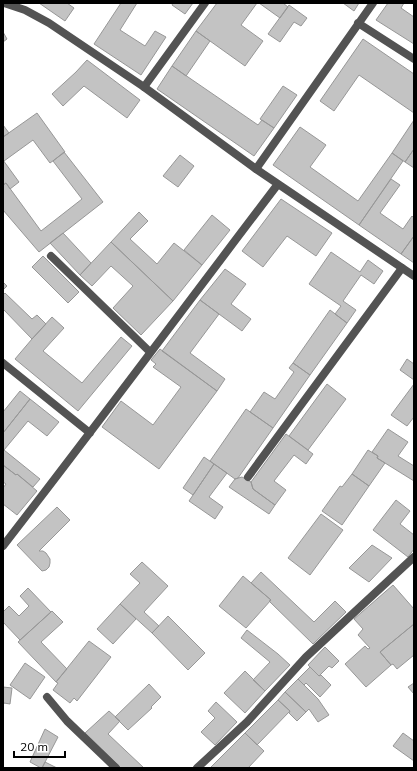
<svg xmlns="http://www.w3.org/2000/svg" width="417" height="771" font-family="Mulish,sans-serif">
	<rect width="100%" height="100%" fill="#fff"/>
	<path fill="#c3c3c3" stroke="#979797" d="M39,3H67L74,8L65,21Z
		M121,3H137L120,30L145,46L155,31L166,37L141,75L94,44Z
		M173,3H193L185,14L172,5Z
		M217,3H257L241,25L263,41L245,66L196,31Z
		M259,3H283L288,7L280,18Z
		M343,3H359L354,11Z
		M388,3H404L401,8L414,17V44L376,20Z
		M289,5L307,18L301,26L294,22L280,42L268,34Z
		M196,31L210,41L186,76L172,66Z
		M3,32L7,39L3,42Z
		M363,39L414,74V113L359,75L334,111L320,101Z
		M87,60L140,100L127,118L84,86L63,106L52,94L76,72Z
		M172,66L258,125L262,120L274,128L254,156L157,89Z
		M283,86L297,95L274,128L260,119Z
		M37,113L65,152L50,163L33,140L4,161L3,160V137Z
		M414,120V149L405,162L392,153Z
		M3,125L9,133L3,137Z
		M300,127L326,145L310,167L358,201L392,153L403,161L359,225L273,165Z
		M414,149V168L405,162Z
		M64,152L103,202L39,252L3,210V185L6,183L41,231L82,199L53,161Z
		M180,155L194,166L178,187L163,176Z
		M3,160L19,182L10,189L6,183L3,185Z
		M391,179L400,185L380,213L403,229L412,216L414,218V236L401,254L359,225Z
		M281,199L332,233L316,256L287,236L263,267L242,251Z
		M139,212L148,221L130,239L157,264L174,243L202,265L173,301L111,242Z
		M212,215L230,230L202,265L184,250Z
		M63,233L91,263L80,275L50,243Z
		M414,236V263L401,254Z
		M111,242L173,301L141,335L113,308L133,286L111,266L92,286L80,275Z
		M331,252L360,272L368,260L383,271L374,284L361,275L343,301L356,310L347,323L335,314L341,306L309,284Z
		M43,256L79,292L68,303L32,267Z
		M225,269L246,284L231,304L251,319L242,331L200,300Z
		M3,282L7,286L3,290Z
		M5,293L32,319L37,315L46,324L32,339L3,309V295Z
		M200,300L219,314L190,353L225,379L217,391L162,351Z
		M330,310L347,323L310,375L293,363Z
		M52,317L64,328L43,351L82,383L121,337L132,346L78,411L15,359L32,339Z
		M160,349L217,391L159,469L102,427L121,401L153,425L181,387L153,367L156,364L151,360Z
		M407,359L414,364V380L400,370Z
		M293,363L310,375L273,428L250,412L264,392L275,399L294,372L289,368Z
		M327,384L346,399L308,450L289,436Z
		M414,384V417L407,426L391,415Z
		M20,391L30,399L3,433V412Z
		M30,399L59,422L47,436L28,421L4,450L40,479L33,487L17,474L16,475L3,465V433Z
		M246,409L273,428L238,478L235,479L210,461Z
		M388,429L408,442L398,456L414,466V481L385,463L377,458L378,456L372,452Z
		M286,434L313,454L306,464L294,455L274,481L286,490L275,505L253,489L251,482Z
		M368,450L378,456L377,458L385,463L369,486L352,474Z
		M204,457L214,464L193,495L183,488Z
		M214,464L227,473L209,497L223,507L215,519L189,501Z
		M3,465L16,475L17,474L37,491L17,515L3,504V488L6,484L3,482Z
		M352,474L369,486L342,525L322,511L340,486L342,487Z
		M242,477L251,482L253,489L275,505L269,514L229,487L235,479Z
		M396,500L410,511L400,524L414,535V549L408,557L373,530Z
		M57,507L70,520L39,551H43L46,553L50,559V563L49,567L46,570L42,571L17,545Z
		M321,514L343,530L310,575L288,558Z
		M372,545L392,558L369,582L349,568Z
		M142,562L168,586L144,612L159,626L152,633L120,604L140,583L130,574Z
		M261,572L314,622L335,601L346,612L313,644L269,601L271,600L251,583Z
		M243,576L271,600L246,628L219,606Z
		M393,585L414,609V624L380,652L391,665L366,687L345,664L365,646L368,649L370,648L358,635L363,629L354,619Z
		M28,588L51,612L20,640L3,622V612L9,606L19,616L29,606L20,596Z
		M120,604L136,619L113,644L97,629Z
		M52,611L63,622L41,642L67,669L56,682L18,642Z
		M168,616L205,653L188,670L152,633Z
		M414,624V655L397,669L393,664L391,665L380,652Z
		M247,630L278,654L290,665L265,691L253,680L270,662L241,638Z
		M89,641L111,657L77,701L74,698L70,703L53,690L58,683L56,682Z
		M325,647L339,661L332,668L329,666L319,676L308,665Z
		M25,663L45,677L30,699L10,685Z
		M310,667L319,676L321,675L331,685L320,697L306,683L304,685L298,679Z
		M245,671L265,691L245,713L224,693Z
		M298,679L318,699L329,715L318,722L309,709L306,712L285,692Z
		M414,683V694L408,687Z
		M149,684L161,697L151,707L152,708L128,730L115,717Z
		M3,687L12,688L10,704L4,703L3,706Z
		M285,692L306,712L297,721L289,713L290,711L278,700Z
		M278,700L290,711L257,745L245,733Z
		M216,702L237,722L215,745L201,732L215,718L208,711Z
		M109,711L120,721L108,734L144,768H121L85,733Z
		M45,729L58,737L42,768H41L30,762Z
		M245,733L264,751L248,768H210Z
		M403,733L414,741V761L393,746Z
		M45,762L57,768H42Z"/>
	<g fill="none" stroke-linecap="round" stroke-linejoin="round">
		<path stroke="#535353" stroke-width="8" d="M358,23L414,59
			M144,87L205,3
			M256,169L373,3
			M248,477L402,268
			M47,697L67,721L116,768"/>
		<path stroke="#535353" stroke-width="8" d="M4,3L25,10L49,23L144,87L256,169L414,276
			M51,256L150,352
			M3,363L90,433
			M3,546C96,426 186,305 278,184
			M197,768L247,722L306,657L414,557"/>
	</g>
	<rect width="417" height="771" fill="none" stroke="#000000" stroke-width="8"/>
	<path d="M14 751v6h51v-6" fill="none" stroke="#000000" stroke-width="2"/>
	<text x="20" y="751" font-size="12" fill="#000000" stroke="#ffffff" stroke-width="3" paint-order="stroke">20 m</text>
</svg>
